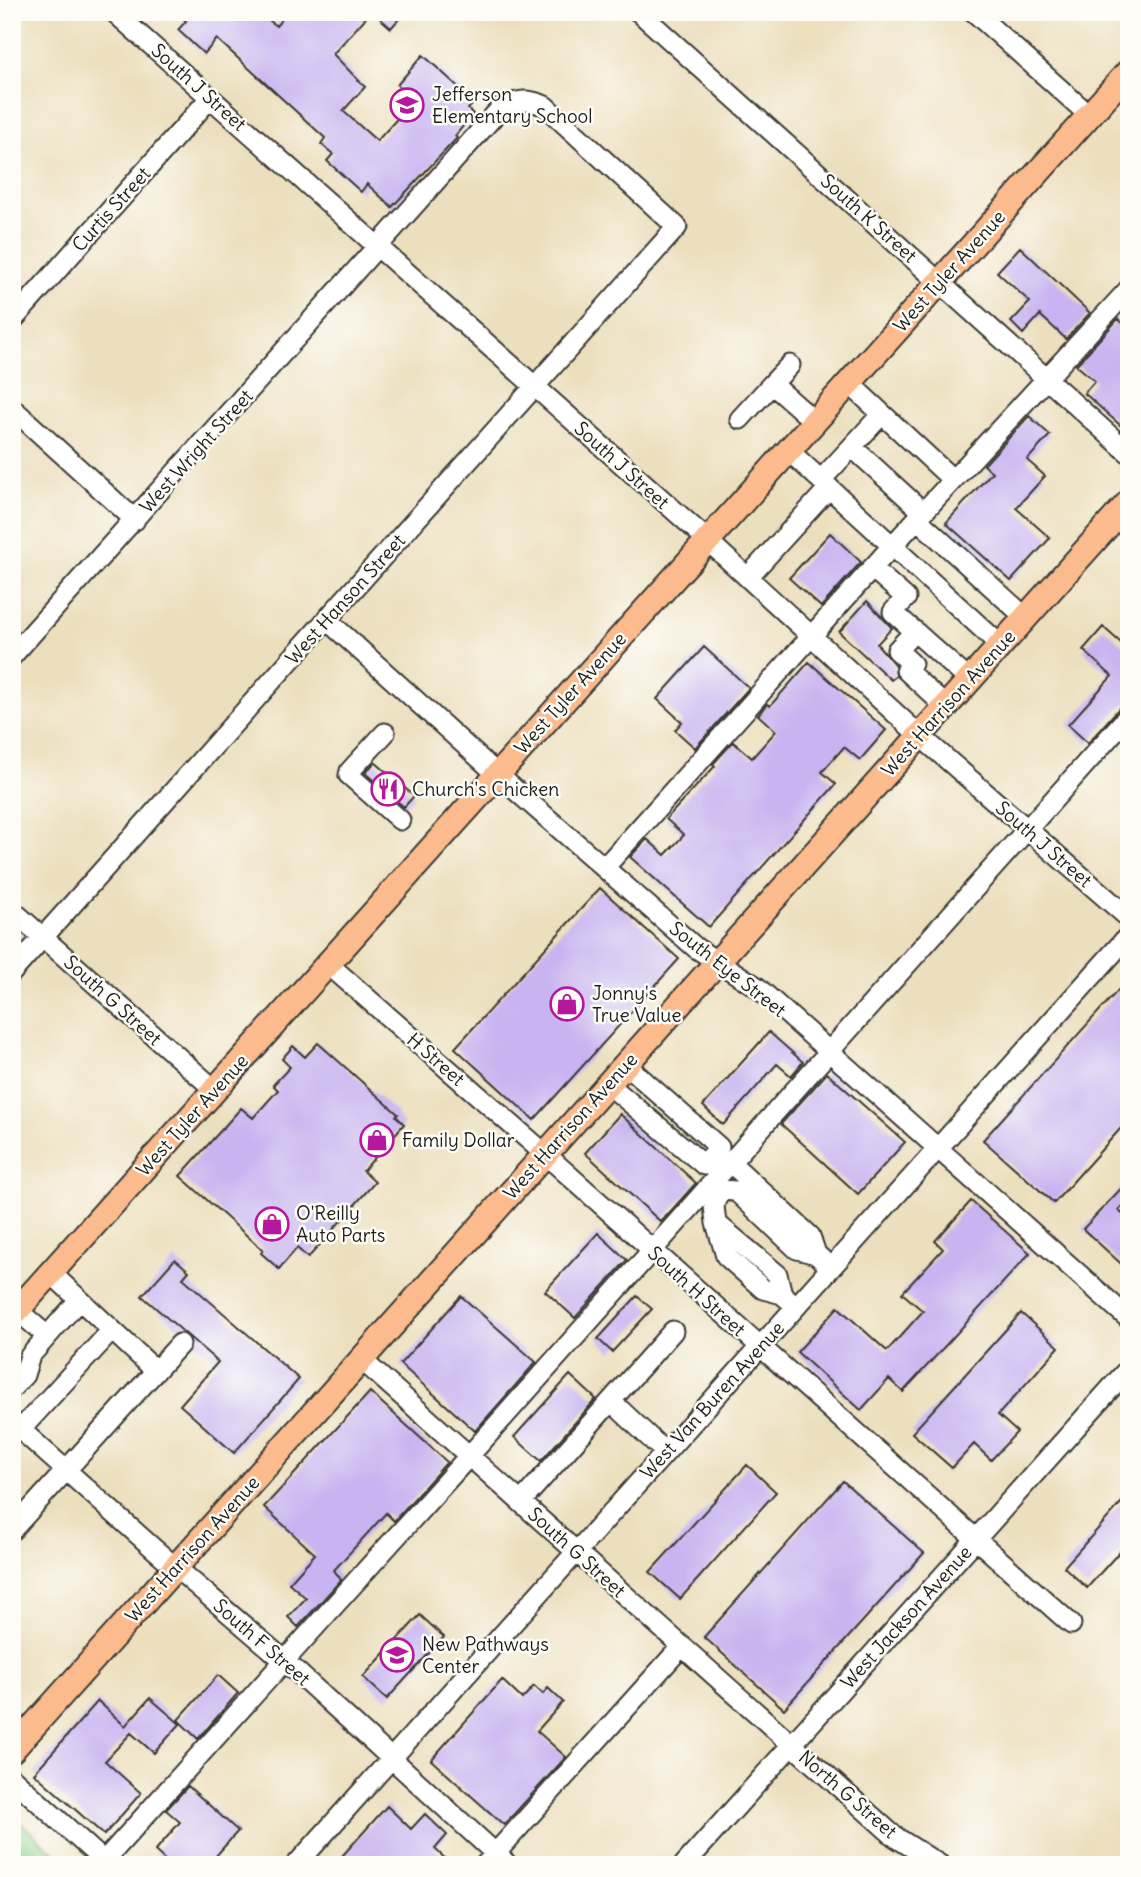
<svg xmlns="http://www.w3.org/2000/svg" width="1141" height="1877" font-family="Delius,sans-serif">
	<rect width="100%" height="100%" fill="#fdfcf7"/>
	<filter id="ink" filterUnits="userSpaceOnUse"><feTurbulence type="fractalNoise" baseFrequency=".0143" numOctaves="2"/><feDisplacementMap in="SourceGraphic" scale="14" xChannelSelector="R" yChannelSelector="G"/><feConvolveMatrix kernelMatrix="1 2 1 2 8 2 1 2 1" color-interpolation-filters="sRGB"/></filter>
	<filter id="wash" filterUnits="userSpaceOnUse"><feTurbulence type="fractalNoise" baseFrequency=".00686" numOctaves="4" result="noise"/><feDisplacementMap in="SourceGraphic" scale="28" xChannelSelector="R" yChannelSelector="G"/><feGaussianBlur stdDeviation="1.57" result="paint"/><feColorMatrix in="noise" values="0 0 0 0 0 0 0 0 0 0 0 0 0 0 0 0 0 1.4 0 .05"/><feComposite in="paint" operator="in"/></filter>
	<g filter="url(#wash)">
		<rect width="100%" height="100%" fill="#ecdfbd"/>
		<path fill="#8ad28d" stroke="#537754" stroke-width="2" d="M12,1815L67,1865H12Z"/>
		<g id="blocks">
			<path fill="#c7b4f0" d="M176,12H260L276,26L288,12H371L333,54L365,87L343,111L377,141L414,100L397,85L423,55L475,102L468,109L473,114L455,136L457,138L392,207L367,184L361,192L327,161L333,154L321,144L325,138L217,39L204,54L178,30L186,21Z
				M373,12H405L391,28Z
				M1020,247L1090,313L1066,339L1040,315L1023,334L1011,322L1030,302L997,272Z
				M1118,319L1129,328V433L1084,393L1095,381L1076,365Z
				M1029,416L1050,435L1027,460L1045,476L1016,508L1050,538L1011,581L946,523L992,472L984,465Z
				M830,533L861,562L821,607L789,578Z
				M867,601L892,628L877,644L895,665L896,676L891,680L839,632Z
				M1103,627L1129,650V703L1120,707L1088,743L1068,725L1112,676L1083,650Z
				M704,647L749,688L695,748L675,730L682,722L657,699Z
				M809,662L886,730L860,760L844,747L822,772L836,784L709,927L630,857L647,839L665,855L684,835L666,819L715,766L713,764L733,742L752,758L776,731L758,715L767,704L770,706Z
				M375,762L414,796L404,807L365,773Z
				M600,888L679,959L534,1120L455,1048Z
				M1129,978V1119L1054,1203L983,1140Z
				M769,1032L803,1062L791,1076L777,1064L723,1125L703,1106Z
				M318,1043L398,1114L396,1116L404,1124L363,1171L375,1182L308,1258L297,1248L279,1269L261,1253L263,1250L180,1176L241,1108L253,1118L278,1090L273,1085L290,1067L282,1059L293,1046L305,1057Z
				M827,1073L905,1142L858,1194L781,1124Z
				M620,1114L696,1183L661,1222L585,1153Z
				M1129,1180V1199L1118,1210L1129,1220V1271L1083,1229Z
				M971,1201L1030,1253L903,1392L889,1379L861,1410L797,1352L838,1307L887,1351L923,1311L902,1293L943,1249L935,1241Z
				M598,1233L627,1260L575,1318L545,1291Z
				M175,1259L189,1271L183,1278L299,1379L234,1453L180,1405L218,1362L142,1296Z
				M461,1296L536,1362L475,1431L400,1364Z
				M637,1296L652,1309L612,1352L598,1339Z
				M1021,1313L1059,1347L998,1415L1017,1432L991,1460L974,1444L952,1468L912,1433Z
				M570,1375L596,1399L541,1461L514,1437Z
				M370,1392L447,1462L394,1521L386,1513L334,1570L341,1580L298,1627L288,1617L306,1598L289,1583L315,1554L264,1507Z
				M747,1465L776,1492L680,1599L650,1572Z
				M843,1481L924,1553L784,1709L704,1637Z
				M1129,1494V1541L1087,1588L1064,1567Z
				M420,1615L444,1637L387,1699L363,1677Z
				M218,1675L238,1693L198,1739L178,1720Z
				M502,1680L522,1699L534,1686L543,1694L548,1688L563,1702L537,1731L566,1757L504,1825L431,1760Z
				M150,1698L180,1724L154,1753L131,1733L105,1761L141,1793L104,1835L34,1773L98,1701L125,1726Z
				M188,1786L238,1831L208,1865H170L155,1851L180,1822L166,1810Z
				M387,1806L411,1829L425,1814L447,1835L435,1849L452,1865H334Z"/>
		</g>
	</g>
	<g filter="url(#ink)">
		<use href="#blocks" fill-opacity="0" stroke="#3b3934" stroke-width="2"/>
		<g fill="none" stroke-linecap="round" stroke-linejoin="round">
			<defs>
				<path id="minor" d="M114,12L695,529L919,735L1129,918
					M639,12L1129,453
					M974,12L1089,115
					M12,321L210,98
					M849,383L953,480
					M772,384L790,365
					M12,408L135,520
					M740,419L772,384L814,421
					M852,447L923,512
					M788,450L1000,645
					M821,480L882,414
					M917,519L1025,617
					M872,568L906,598L893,612L969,680
					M748,577L829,488
					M327,620L497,774L696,948L757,987L1129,1319
					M915,631L897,650L912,664L906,670L945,706
					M12,656L500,109C516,100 527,98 545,106L677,227L12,972
					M385,733L350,771L349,775L400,820
					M604,868L893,545L1129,289
					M12,910L215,1090
					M328,964L545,1154L1071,1624
					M608,1084L704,1165L719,1147L625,1064
					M731,1163L810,1236L816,1254
					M712,1184L719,1190L736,1191L797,1249L816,1254L830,1267
					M719,1190L714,1206L716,1223L726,1256L763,1289L782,1294L796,1306
					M716,1223L777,1274L782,1294
					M51,1273L156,1371
					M17,1310L47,1336
					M362,1360L894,1836L940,1865
					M12,1388L24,1375L30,1356L79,1300
					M611,1401L665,1452
					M12,1422L153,1548L286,1662L508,1865
					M21,1429L112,1330
					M521,1502L673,1331
					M12,1530L180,1344
					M12,1778L108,1865
					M104,1861L469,1456L1129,715
					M296,1865L1129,935
					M485,1865L682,1646
					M684,1865L1129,1368"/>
				<path id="major" d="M12,1316L1129,71
					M12,1750L1129,502"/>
			</defs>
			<use href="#minor" stroke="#3b3934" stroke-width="23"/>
			<use href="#major" stroke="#3b3934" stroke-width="28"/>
			<use href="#minor" stroke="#fff" stroke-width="19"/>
			<use href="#major" stroke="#fbbb8c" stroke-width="24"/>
		</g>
	</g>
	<defs>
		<symbol id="school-ring" viewBox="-11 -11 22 22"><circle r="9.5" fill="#fdfcf7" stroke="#b5179e" stroke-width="1.5"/><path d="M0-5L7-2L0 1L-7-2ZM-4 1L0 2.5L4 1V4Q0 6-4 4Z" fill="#b5179e"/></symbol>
		<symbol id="restaurant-ring" viewBox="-11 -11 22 22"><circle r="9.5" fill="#fdfcf7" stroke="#b5179e" stroke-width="1.5"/><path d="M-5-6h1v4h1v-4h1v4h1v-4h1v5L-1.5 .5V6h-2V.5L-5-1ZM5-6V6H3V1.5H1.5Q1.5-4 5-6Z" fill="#b5179e"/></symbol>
		<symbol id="shop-ring" viewBox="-11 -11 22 22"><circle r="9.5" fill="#fdfcf7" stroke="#b5179e" stroke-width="1.5"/><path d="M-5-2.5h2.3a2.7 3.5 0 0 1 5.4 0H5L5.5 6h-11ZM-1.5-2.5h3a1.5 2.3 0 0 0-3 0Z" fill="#b5179e"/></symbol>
	</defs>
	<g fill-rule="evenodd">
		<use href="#school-ring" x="388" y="86" width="38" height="38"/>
		<use href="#restaurant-ring" x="369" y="770" width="38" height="38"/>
		<use href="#shop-ring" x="548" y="985" width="38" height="38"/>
		<use href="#shop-ring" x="358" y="1121" width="38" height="38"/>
		<use href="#shop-ring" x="253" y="1205" width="38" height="38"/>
		<use href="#school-ring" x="378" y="1636" width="38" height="38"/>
	</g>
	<g text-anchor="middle" stroke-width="5" stroke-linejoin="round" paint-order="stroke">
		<g font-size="19" fill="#1c1c1c" stroke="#fdfcf7">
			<text transform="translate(199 87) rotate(42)" y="7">South J Street</text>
			<text transform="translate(111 209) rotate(-48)" y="7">Curtis Street</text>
			<text transform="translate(869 218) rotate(42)" y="7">South K Street</text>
			<text transform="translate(949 271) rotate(-48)" y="7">West Tyler Avenue</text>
			<text transform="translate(196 451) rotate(-48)" y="7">West Wright Street</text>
			<text transform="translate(622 465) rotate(42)" y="7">South J Street</text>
			<text transform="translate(345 599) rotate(-48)" y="7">West Hanson Street</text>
			<text transform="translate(570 693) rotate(-48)" y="7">West Tyler Avenue</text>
			<text transform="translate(948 703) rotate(-48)" y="7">West Harrison Avenue</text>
			<text transform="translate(1044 844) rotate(41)" y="7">South J Street</text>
			<text transform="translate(728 969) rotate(38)" y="7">South Eye Street</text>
			<text transform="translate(113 1000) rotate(42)" y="7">South G Street</text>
			<text transform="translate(436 1059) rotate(41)" y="7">H Street</text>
			<text transform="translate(192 1115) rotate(-48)" y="7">West Tyler Avenue</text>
			<text transform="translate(570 1126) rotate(-48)" y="7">West Harrison Avenue</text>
			<text transform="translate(697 1291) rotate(42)" y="7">South H Street</text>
			<text transform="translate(712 1400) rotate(-48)" y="7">West Van Buren Avenue</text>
			<text transform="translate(192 1549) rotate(-48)" y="7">West Harrison Avenue</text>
			<text transform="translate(577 1552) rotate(42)" y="7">South G Street</text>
			<text transform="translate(906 1617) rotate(-48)" y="7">West Jackson Avenue</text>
			<text transform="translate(262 1642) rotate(41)" y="7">South F Street</text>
			<text transform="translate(848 1794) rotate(41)" y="7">North G Street</text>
		</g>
		<g font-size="19" fill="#1c1c1c" stroke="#fdfcf7" text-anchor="start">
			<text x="432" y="101">Jefferson<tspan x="432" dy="22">Elementary School</tspan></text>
			<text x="412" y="796">Church's Chicken</text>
			<text x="592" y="1000">Jonny's<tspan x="592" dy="22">True Value</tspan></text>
			<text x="402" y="1147">Family Dollar</text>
			<text x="296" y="1220">O'Reilly<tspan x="296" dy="22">Auto Parts</tspan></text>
			<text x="422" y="1651">New Pathways<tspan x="422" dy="22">Center</tspan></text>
		</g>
	</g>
	<rect width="1141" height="1877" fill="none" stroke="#fdfcf7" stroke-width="42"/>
</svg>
